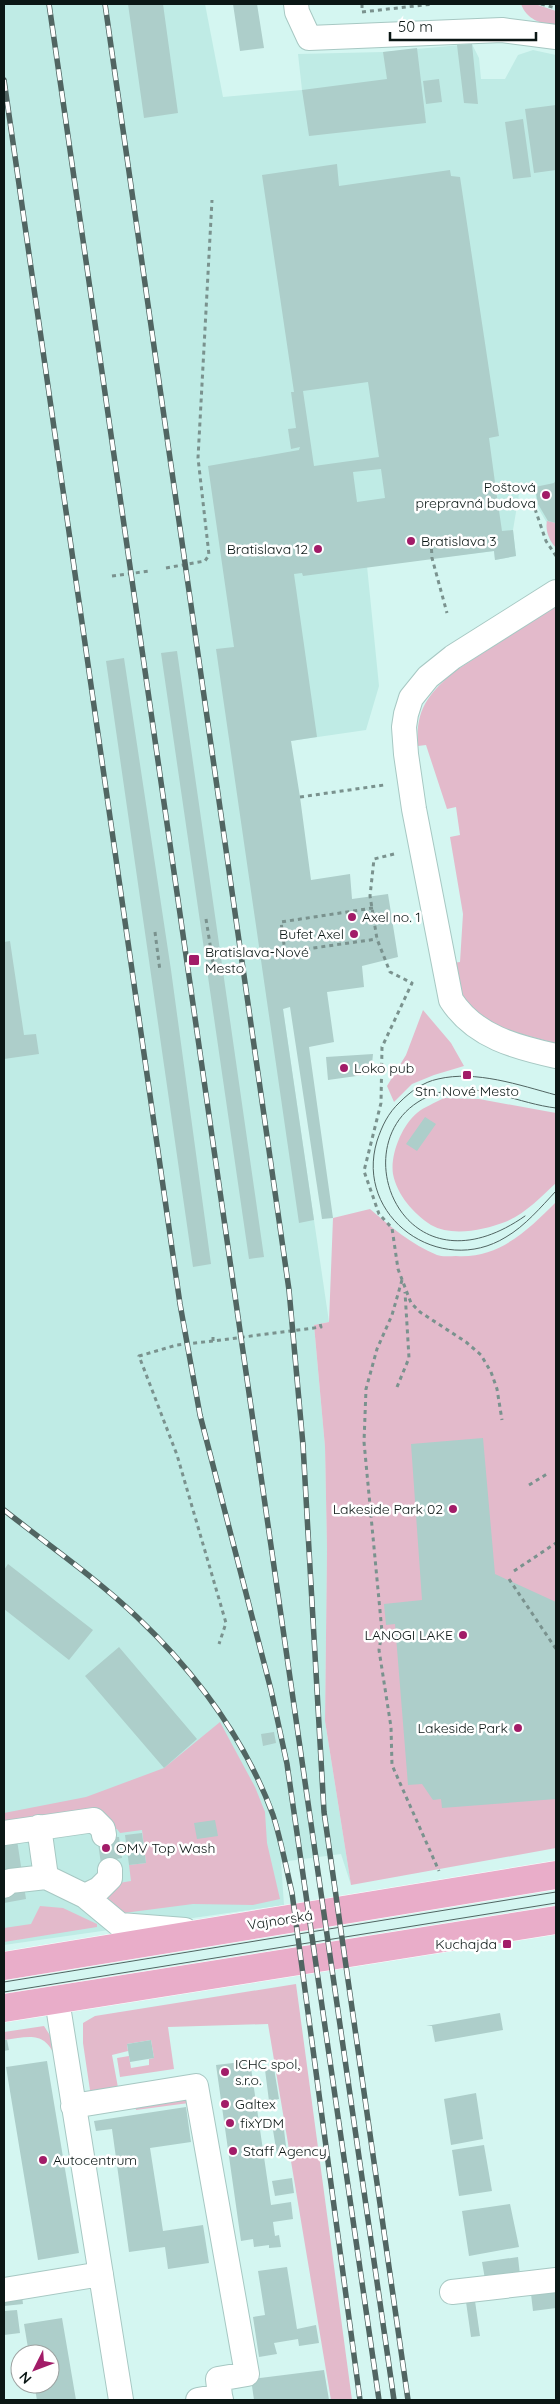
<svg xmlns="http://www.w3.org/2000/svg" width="560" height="2404" font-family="Quicksand,sans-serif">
	<rect width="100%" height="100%" fill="#d4f6f1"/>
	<path fill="#bfebe5" d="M4,4H205L223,97L302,90L298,54L383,52L472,44L479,58L481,79H505L518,55L533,50L556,55V525L547,523L537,506L535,487L520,488L513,530L516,556L495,560L494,551L367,566L379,686L366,730L248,747L283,1009L329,1322L314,1325L325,1447L327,1549L325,1721L351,1885L341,1854L281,1862L284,1905L4,1945Z"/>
	<path fill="#e3bacb" d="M521,4H535L556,11V26C540,23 527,20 521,4Z
		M547,521L556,523V548C549,541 545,530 547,521Z
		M556,606V1043C521,1034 477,1027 460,990C457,982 455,972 453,963L460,962L463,914L450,837L460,835L456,807L447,809L426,745L418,746C415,710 428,694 455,671Z
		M423,1010L451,1043L464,1066L434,1075L412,1084L394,1102L387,1086L406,1055Z
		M444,1098L479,1099L556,1113V1183C541,1197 525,1214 505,1222C484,1230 452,1237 431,1225C414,1214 397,1195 393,1174C390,1155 402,1125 417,1113C424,1107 435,1103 444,1098Z
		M556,1202V1848L351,1885L325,1721L327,1549L325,1447L314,1325L329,1322L333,1218L370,1209C390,1226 412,1245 437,1255C442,1257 450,1256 456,1256C499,1259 528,1230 556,1202Z
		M220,1722L255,1787L265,1812L267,1843L280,1899L253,1905L193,1904L116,1914L99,1897L113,1884L131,1881L129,1865L146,1863L142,1830L120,1833L117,1829L110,1828L4,1829V1813L86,1797L164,1768Z
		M40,1906L63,1908L97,1924V1927L4,1942V1928L31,1924Z
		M296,1984L352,2400H331L268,2024L168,2027L174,2069L120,2077L117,2058L129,2056L131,2068L149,2065V2059L154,2058L151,2040L127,2044L128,2051L112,2055L119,2093L91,2097L83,2043V2023L95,2016Z
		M44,2026L51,2037L56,2059C45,2030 29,2037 4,2040V2032Z
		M184,2096L189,2103L136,2110L134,2101Z"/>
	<path fill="#adceca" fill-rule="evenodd" d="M128,4H163L178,113L144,118Z
		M233,4H257L264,48L240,51Z
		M472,44L478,104L464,103L457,45Z
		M417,48L426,123L309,136L302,90L387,79L383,52Z
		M439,79L442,102L426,104L423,81Z
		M556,105V170L534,173L525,109Z
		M523,119L531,177L513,179L505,122Z
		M337,164L339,186L450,170L451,176L460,177L499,436L489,438L496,490L502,531L513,530L516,556L495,560L494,551L303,576L302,573L294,574L317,737L291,741L300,797L311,880L350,874L352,899L388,894L398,957L362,966L364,987L327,992L334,1042L309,1047L333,1218L322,1219L290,1007L283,1009L314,1220L299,1223L216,649L234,647L208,466L299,450L300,447L291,449L288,429L296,428L291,392H294L262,175ZM368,382L379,457L314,466L303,391ZM381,469L385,498L357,502L353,472Z
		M556,480V523L548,521L538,504L535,487L554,483Z
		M177,651L264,1257L249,1259L161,653Z
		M124,658L171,970L211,1264L193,1267L106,661Z
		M10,941L24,1035L36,1034L39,1054L4,1059V942Z
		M373,1054L371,1074L328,1080L326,1057Z
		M425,1117L436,1124L417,1151L406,1144Z
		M483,1438L495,1574L556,1602V1799L442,1808L441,1799L433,1800L422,1784L408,1785L395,1624L386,1625L384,1604L422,1600L411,1444Z
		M8,1564L93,1630L69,1660L4,1609V1570Z
		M119,1647L197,1739L164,1768L85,1676Z
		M274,1732L276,1743L263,1746L261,1734Z
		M215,1820L218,1836L197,1839L194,1823Z
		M142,1833L146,1863L129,1865L125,1835Z
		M97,1836L119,1837L122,1858L116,1859L117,1869L102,1871Z
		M17,1840L26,1899L4,1903V1842Z
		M500,2013L503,2030L435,2042L432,2026H426Z
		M4,2040H7L9,2050L4,2051Z
		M151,2040L154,2058L130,2062L127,2044Z
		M47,2061L79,2253L38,2260L6,2067Z
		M250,2061L271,2205L291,2202L293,2219L273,2222L275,2236L279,2235L281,2247L269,2248V2245L254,2247L253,2239L241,2241L216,2065Z
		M274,2068L279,2099L269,2101L265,2070Z
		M476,2093L483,2139L451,2145L444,2099Z
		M186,2107L191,2142L150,2148L163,2231L203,2225L209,2263L168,2269L165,2247L129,2252L112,2129L96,2131L94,2121Z
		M283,2122L287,2154L277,2155L272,2124Z
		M484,2145L492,2191L459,2196L452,2150Z
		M292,2178L294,2193L275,2196L272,2181Z
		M510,2204L519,2247L469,2256L462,2211Z
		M518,2257L520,2275L485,2279L482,2262Z
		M287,2267L297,2329L316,2325L319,2343L299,2346L298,2339L274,2343L277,2354L259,2357L253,2317L265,2315L258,2271Z
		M556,2291V2308L533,2311L531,2294Z
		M22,2296L23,2304L4,2306V2298Z
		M475,2301L480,2336L471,2337L466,2302Z
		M17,2310L20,2333L4,2335V2311Z
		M62,2318L76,2400H37L34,2384H50V2354H29L24,2324Z
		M324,2370L329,2400H254L251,2379Z"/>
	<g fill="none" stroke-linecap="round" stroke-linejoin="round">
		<defs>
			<path id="minor" d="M296,4L297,12L309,38L502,30L556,37
				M556,592L453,657L428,677L411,698L406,714L404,727L406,754L414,809L451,1000C475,1037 516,1047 556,1056
				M39,1827L46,1877
				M4,1833L94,1820L103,1829L104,1835
				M4,1886L10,1881L46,1877L85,1896L120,1925L185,1930
				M85,1896L99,1889L110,1878V1870
				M57,2000L121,2400
				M73,2106L196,2086L247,2374L218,2379L220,2396
				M4,2290L101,2274
				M452,2292L556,2280
				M198,2400L220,2396L221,2400"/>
			<path id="major" d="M4,1966L556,1875
				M4,2008L556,1920"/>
		</defs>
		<use href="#minor" stroke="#a7c8c3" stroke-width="26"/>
		<use href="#major" stroke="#fff" stroke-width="29"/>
		<path stroke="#7a928e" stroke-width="3" stroke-dasharray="4 4" stroke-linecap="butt" d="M362,4V12L433,4
			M541,4L556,8
			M535,509L546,541L556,556
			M431,541L432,558L447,613
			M166,568L205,561L209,555L198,458L212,200
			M112,576L150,571
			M300,797L384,785
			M394,854L374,859L370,896L377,939L390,972L412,983L382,1047L381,1103L364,1171L379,1214L392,1228L398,1269L411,1303L420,1312L466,1342L481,1355L491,1372L497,1389L502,1420
			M373,908L281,922L285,952L377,939
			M206,919L214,969
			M155,932L160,971
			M402,1280L392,1315L377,1349L366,1389L364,1442L382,1632L379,1650L391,1727L392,1765L439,1871
			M213,1337V1341L321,1327L320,1323
			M213,1341L177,1345L139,1356L177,1455L226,1623L219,1644
			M397,1387L409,1358L405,1292
			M529,1485L547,1474
			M514,1571L556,1543
			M509,1579L556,1649"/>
		<use href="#minor" stroke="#fff" stroke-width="24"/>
		<use href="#major" stroke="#e9adc9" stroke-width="28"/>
		<path stroke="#516562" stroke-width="1" d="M556,1095C519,1085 476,1070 438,1079C423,1082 410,1092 400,1102C388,1113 382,1126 377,1141C354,1217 440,1278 506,1237C525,1226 541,1207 556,1191
			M525,1216C394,1308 331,1117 445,1091C481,1083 520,1104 556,1108
			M4,1982L556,1892
			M4,1992L556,1903"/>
		<defs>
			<path id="rail" d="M49,4L394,2400
				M105,4L289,1290L303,1445L324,1812L408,2400
				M4,80L180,1304L200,1415L271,1690L287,1764L379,2400
				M4,1510C48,1545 96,1578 137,1617C195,1672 245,1739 273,1815C281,1840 286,1867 292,1893L360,2400"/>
		</defs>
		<use href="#rail" stroke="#516562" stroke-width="5.5"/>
		<use href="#rail" stroke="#fff" stroke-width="4" stroke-dasharray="11" stroke-linecap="butt"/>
	</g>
	<g fill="#a21c68" stroke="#fff" stroke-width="2">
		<circle cx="546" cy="495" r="5"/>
		<circle cx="411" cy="541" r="5"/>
		<circle cx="318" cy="549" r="5"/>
		<circle cx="352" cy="917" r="5"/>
		<circle cx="354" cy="934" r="5"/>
		<rect x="188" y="954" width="12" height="12" rx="2.5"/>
		<circle cx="344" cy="1068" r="5"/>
		<rect x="462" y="1070" width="10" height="10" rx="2.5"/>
		<circle cx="453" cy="1509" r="5"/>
		<circle cx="463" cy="1635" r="5"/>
		<circle cx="518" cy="1728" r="5"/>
		<circle cx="106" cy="1848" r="5"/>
		<rect x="502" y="1939" width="10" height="10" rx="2.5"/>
		<circle cx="225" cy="2072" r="5"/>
		<circle cx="225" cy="2104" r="5"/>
		<circle cx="230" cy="2123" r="5"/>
		<circle cx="233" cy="2151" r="5"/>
		<circle cx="43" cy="2160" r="5"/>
	</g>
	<g text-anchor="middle" stroke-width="5" stroke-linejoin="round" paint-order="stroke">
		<g font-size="14" fill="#0b1715" stroke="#fff" text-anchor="start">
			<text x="536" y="492" text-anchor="end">Poštová<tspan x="536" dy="16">prepravná budova</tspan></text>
			<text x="421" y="546">Bratislava 3</text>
			<text x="308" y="554" text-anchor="end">Bratislava 12</text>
			<text x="362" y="922">Axel no. 1</text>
			<text x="344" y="939" text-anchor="end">Bufet Axel</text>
			<text x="205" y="957">Bratislava-Nové<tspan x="205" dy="16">Mesto</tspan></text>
			<text x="354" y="1073">Loko pub</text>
			<text x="467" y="1096" text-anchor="middle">Stn. Nové Mesto</text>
			<text x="443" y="1514" text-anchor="end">Lakeside Park 02</text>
			<text x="453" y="1640" text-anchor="end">LANOGI LAKE</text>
			<text x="508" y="1733" text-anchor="end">Lakeside Park</text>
			<text x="116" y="1853">OMV Top Wash</text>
			<text x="497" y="1949" text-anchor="end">Kuchajda</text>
			<text x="235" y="2069">ICHC spol,<tspan x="235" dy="16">s.r.o.</tspan></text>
			<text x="235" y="2109">Galtex</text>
			<text x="240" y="2128">fixYDM</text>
			<text x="243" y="2156">Staff Agency</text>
			<text x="53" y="2165">Autocentrum</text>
		</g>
		<g font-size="14" fill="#0b1715" stroke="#fff">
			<text transform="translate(280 1920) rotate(-9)" y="5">Vajnorská</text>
		</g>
	</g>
	<rect width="560" height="2404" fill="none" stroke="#0b1715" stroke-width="10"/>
	<g transform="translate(35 2369) rotate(228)"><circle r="24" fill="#ffffff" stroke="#9da2a1"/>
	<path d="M0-4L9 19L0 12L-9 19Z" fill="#a21c68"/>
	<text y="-8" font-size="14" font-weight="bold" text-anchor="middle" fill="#0b1715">N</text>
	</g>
	<path d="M390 32v8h146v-8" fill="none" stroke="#0b1715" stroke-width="2.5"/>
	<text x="398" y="32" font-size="15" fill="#0b1715" stroke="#ffffff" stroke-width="4" paint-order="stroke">50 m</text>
</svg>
